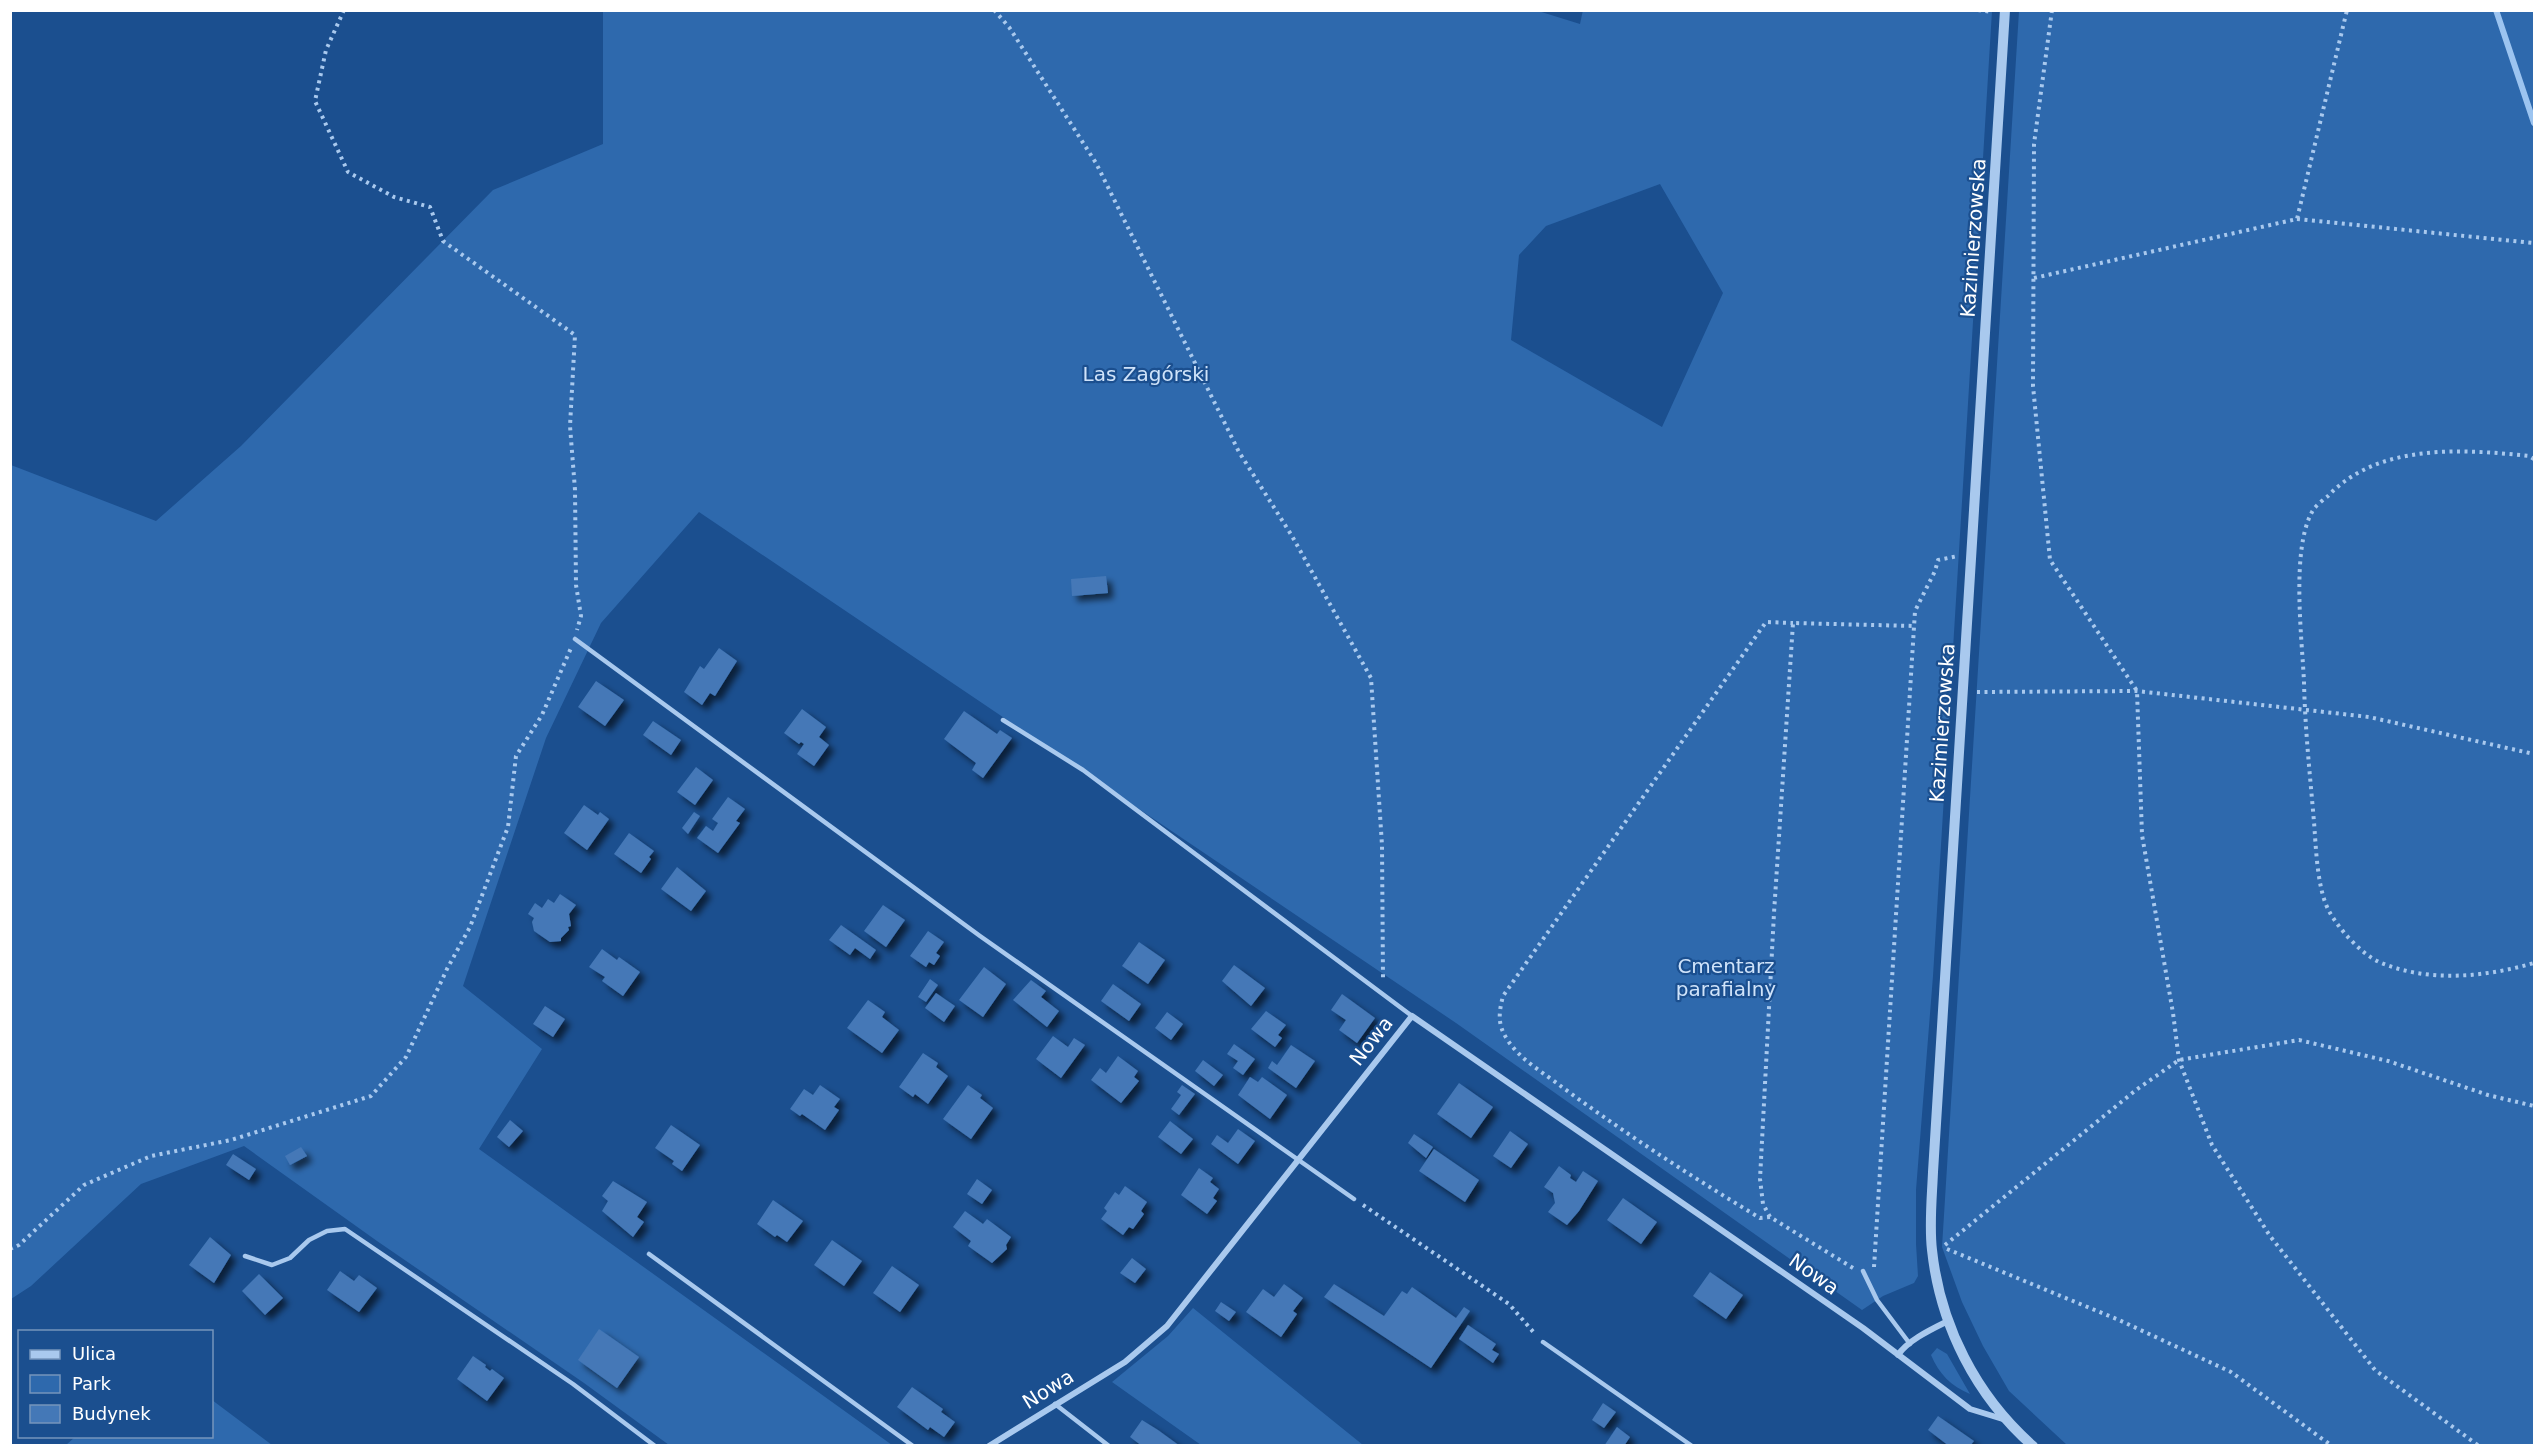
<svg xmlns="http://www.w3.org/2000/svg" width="2545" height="1456" font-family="'DejaVu Sans',sans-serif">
	<defs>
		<filter id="shadow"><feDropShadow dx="5.5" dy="5.5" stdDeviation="3" flood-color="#0009"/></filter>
	</defs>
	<rect width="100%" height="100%" fill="#1b4f8f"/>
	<path fill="#2e69ad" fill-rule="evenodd" d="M1535,10L1580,24L1583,10L1992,11L1933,976L1916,1190V1244L1918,1276L1914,1283L1883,1296L1862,1310L1456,1023L699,512L601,623L546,738L463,986L542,1049L479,1149L892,1445H669L584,1383L377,1241L244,1146L141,1184L31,1286L11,1299V465L156,521L241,446L493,190L603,144V11ZM1660,184L1723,293L1662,427L1511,340L1519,255L1546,226Z
		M2019,11H2534V1445H2067L2009,1391L1983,1346L1962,1302L1942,1247Z
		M1193,1308L1363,1445H1201L1112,1382L1168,1336Z
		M1937,1348L1947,1354L1970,1394C1951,1386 1939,1374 1931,1355Z
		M212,1400L272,1445H66L75,1437L212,1436Z"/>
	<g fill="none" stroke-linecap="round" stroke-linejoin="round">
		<path stroke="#9cc4f0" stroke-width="6" d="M2496,10L2534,123"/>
	</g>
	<path fill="#4478b7" filter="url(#shadow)" d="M1106,576L1108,593L1072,596L1071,579Z
		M719,648L737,661L715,696L710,693L702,705L684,692L700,666L704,669Z
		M596,681L624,700L605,726L578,707Z
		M802,709L826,727L819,737L829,745L814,766L797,754L804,744L801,742L799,744L784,733Z
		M964,711L997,734L1000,730L1012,738L983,778L972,770L976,763L944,739Z
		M653,721L681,740L671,755L643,735Z
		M696,767L713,780L695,805L677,792Z
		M728,797L745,809L736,821L740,823L718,853L697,838L706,826L713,831L718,823L712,819Z
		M584,805L598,815L600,812L609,819L587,850L564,833Z
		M694,812L700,816L688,834L682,828Z
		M629,833L654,851L649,857L651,859L641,873L614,854Z
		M677,867L706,891L691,911L661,889Z
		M560,894L576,905L569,914L571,926L568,927L569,930L561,938V941L550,942L534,931L532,922L534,918L528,914L535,903L542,908L548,899L554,903Z
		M883,905L905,920L886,947L864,931Z
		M841,925L876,950L870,959L855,948L850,955L829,940Z
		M928,931L944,942L936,953L940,956L934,965L929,962L926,967L910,956Z
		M1139,942L1165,960L1148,984L1122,966Z
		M602,949L617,960L619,957L640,972L623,996L602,981L605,977L589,967Z
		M1234,965L1265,988L1251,1006L1222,981Z
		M984,967L1006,984L983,1017L959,1000Z
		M930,979L938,985L926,1002L918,997Z
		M1031,980L1046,991L1041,997L1059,1011L1047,1027L1013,1000Z
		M1113,984L1141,1004L1129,1021L1101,1001Z
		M936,993L955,1006L944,1022L925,1008Z
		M1342,994L1375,1018L1357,1043L1339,1030L1346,1020L1331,1010Z
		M868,1000L885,1012L882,1017L899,1030L882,1053L847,1028Z
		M545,1006L565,1019L553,1037L533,1024Z
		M1266,1011L1286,1025L1278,1035L1282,1038L1275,1047L1251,1029Z
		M1167,1012L1183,1024L1171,1040L1155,1028Z
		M1053,1036L1068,1047L1074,1038L1085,1045L1061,1078L1036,1059Z
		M1234,1044L1255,1059L1243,1075L1233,1068L1238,1061L1227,1054Z
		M1291,1045L1315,1061L1296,1088L1268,1068L1272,1061L1277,1065Z
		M923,1053L938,1063L936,1067L948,1076L928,1104L915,1094L913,1097L899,1087Z
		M1118,1056L1138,1071L1134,1077L1139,1081L1121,1103L1091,1080L1100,1068L1106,1073Z
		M1203,1060L1223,1075L1214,1086L1195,1071Z
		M1250,1077L1258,1082L1262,1077L1287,1095L1270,1119L1238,1095Z
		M1459,1083L1493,1107L1471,1138L1437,1114Z
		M820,1085L840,1099L834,1107L839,1110L825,1130L802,1114L800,1116L790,1109L804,1089L813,1095Z
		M968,1085L982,1095L980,1098L993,1108L971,1139L943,1119Z
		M1182,1085L1195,1094L1179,1115L1171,1109L1181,1095L1177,1092Z
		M510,1120L523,1131L509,1147L497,1137Z
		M1170,1121L1193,1139L1181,1154L1158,1137Z
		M671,1125L700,1145L682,1171L672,1164L674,1161L655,1148Z
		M1238,1129L1255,1141L1238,1164L1211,1144L1217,1135L1228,1143Z
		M1510,1131L1528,1144L1511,1168L1493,1156Z
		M1414,1134L1433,1147L1426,1158L1408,1143Z
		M301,1147L307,1156L290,1165L285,1156Z
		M1434,1149L1479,1180L1465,1202L1419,1171Z
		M233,1154L256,1169L249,1180L226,1165Z
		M1559,1166L1571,1175L1570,1178L1576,1182L1583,1171L1598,1181L1579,1211L1567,1225L1548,1212L1555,1203L1553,1193L1544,1187Z
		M1199,1168L1213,1178L1210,1182L1219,1189L1213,1198L1217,1201L1207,1214L1181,1195Z
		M977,1179L992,1190L982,1204L967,1194Z
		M613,1181L647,1202L637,1217L644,1222L633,1237L602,1211L608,1201L602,1196Z
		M1125,1186L1147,1202L1141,1211L1144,1214L1133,1229L1129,1227L1123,1235L1101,1219L1107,1211L1104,1208L1115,1192L1119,1195Z
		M1623,1198L1657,1222L1641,1244L1607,1220Z
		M773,1200L803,1221L787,1242L777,1235L775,1237L757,1224Z
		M965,1211L983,1224L987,1219L1011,1237L1006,1245L1007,1249L992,1263L968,1246L971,1241L953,1227Z
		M210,1237L231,1255L214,1283L189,1265Z
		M832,1240L862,1261L844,1286L814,1265Z
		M1132,1258L1146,1269L1135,1283L1120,1273Z
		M892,1266L919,1285L900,1312L873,1293Z
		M340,1271L354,1281L359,1275L377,1288L359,1312L327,1290Z
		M1710,1272L1743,1295L1726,1319L1693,1296Z
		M259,1274L283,1298L265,1315L242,1291Z
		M1284,1284L1303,1298L1293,1311L1297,1314L1281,1337L1246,1312L1263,1289L1274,1297Z
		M1334,1284L1384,1316L1402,1291L1407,1294L1412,1287L1456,1318L1464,1307L1470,1311L1431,1368L1324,1297Z
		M1221,1302L1236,1312L1229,1321L1215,1311Z
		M1468,1325L1496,1344L1492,1350L1499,1354L1493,1363L1459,1339Z
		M599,1329L639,1357L617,1388L578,1360Z
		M473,1356L486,1365L485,1367L490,1371L492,1369L504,1378L487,1401L457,1379Z
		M912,1387L943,1409L941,1412L955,1422L944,1437L930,1427L928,1430L897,1407Z
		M1603,1403L1616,1412L1604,1428L1592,1420Z
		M1938,1416L1974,1441L1970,1446H1949L1928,1430Z
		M1142,1420L1158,1430L1180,1446H1142L1130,1437Z
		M1617,1427L1630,1437L1624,1446H1604Z"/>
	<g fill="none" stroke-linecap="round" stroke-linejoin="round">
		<path stroke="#a9c9ee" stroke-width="4" stroke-dasharray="3 4.5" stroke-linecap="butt" d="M344,10L326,50L315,101L348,172L394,197L430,207L443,241L575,335L570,426L575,490L576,585L581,616L577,630
			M994,10L1009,27L1096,163L1239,452L1292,536L1371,678L1382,845L1383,979
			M1978,10L1992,12
			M2052,10L2034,144L2033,386L2050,560L2137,691L2142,835L2173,1013L2179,1060L2212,1145L2270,1236L2375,1370L2479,1446
			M2297,219L2534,243
			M2034,278L2297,219L2347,10
			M2534,459L2529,456C2462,449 2378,443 2328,496C2323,500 2315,506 2312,512C2291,550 2302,638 2304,682C2305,729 2310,775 2314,822C2316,847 2317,889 2329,911C2339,929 2360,953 2379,962C2428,983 2485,977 2534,963
			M1977,692L2137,691L2369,717L2534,754
			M1363,1205L1509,1304L1536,1335
			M1770,1217L1760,1218C1692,1177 1626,1134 1562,1087C1544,1073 1519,1059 1507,1039C1497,1024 1499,1012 1503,996L1766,622L1793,623
			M1945,1245L2136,1090L2179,1060L2299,1040L2388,1061L2488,1095L2534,1106
			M10,1249L19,1245L84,1185L151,1156L231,1140L371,1096L406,1057L447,969L470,927L508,827L516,756L542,715L571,648
			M1947,1249L2119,1320L2231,1372L2332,1446
			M1874,1267L1915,611L1935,571L1938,560L1958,556
			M1853,1268L1770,1217L1763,1204L1760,1179L1774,913L1793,623L1914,626"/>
		<path stroke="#a9c9ee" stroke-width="4.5" d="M575,639L980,936L1354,1199
			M1003,720L1083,770L1412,1016
			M649,1254L913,1446
			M245,1256L272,1265L290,1258L309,1240L327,1231L345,1229L573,1384L655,1446
			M1863,1271L1877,1300L1910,1344
			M1543,1342L1692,1446
			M1055,1404L1109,1446"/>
		<path stroke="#a9c9ee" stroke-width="6" d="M1898,1355C1908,1340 1932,1329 1948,1321
			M989,1446L1125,1362L1167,1326L1412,1016L1863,1328L1970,1409L2006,1420"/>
		<path stroke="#a9c9ee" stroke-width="10" d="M2005,10L1933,1172C1932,1197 1929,1225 1932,1250C1940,1325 1976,1396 2033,1446"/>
	</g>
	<g text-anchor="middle" stroke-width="4.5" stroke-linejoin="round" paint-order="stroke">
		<g font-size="20" fill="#fff" stroke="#1b4f8f">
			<text transform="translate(1973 238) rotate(-86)" y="7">Kazimierzowska</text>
			<text transform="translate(1942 723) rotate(-86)" y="7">Kazimierzowska</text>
			<text transform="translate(1371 1041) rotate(-52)" y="7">Nowa</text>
			<text transform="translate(1814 1274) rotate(35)" y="7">Nowa</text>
			<text transform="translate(1048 1389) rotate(-32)" y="7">Nowa</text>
		</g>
		<g font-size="20" fill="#cfe3fa" stroke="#1b4f8f">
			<text x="1146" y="381">Las Zagórski</text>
			<text x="1726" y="973">Cmentarz<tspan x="1726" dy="23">parafialny</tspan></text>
		</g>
	</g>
	<rect width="2545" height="1456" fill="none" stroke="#ffffff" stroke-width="24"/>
	<rect x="18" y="1330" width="195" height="108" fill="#1b4f8f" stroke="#7695bc" stroke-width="1.5"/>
	<rect x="30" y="1350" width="30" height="9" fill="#a9c9ee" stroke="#7695bc" stroke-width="1.5"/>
	<text x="72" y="1360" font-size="18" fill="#ffffff">Ulica</text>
	<rect x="30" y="1375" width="30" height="18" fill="#2e69ad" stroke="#7695bc" stroke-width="1.5"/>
	<text x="72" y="1390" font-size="18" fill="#ffffff">Park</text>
	<rect x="30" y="1405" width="30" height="18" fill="#4478b7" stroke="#7695bc" stroke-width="1.5"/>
	<text x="72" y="1420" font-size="18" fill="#ffffff">Budynek</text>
</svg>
